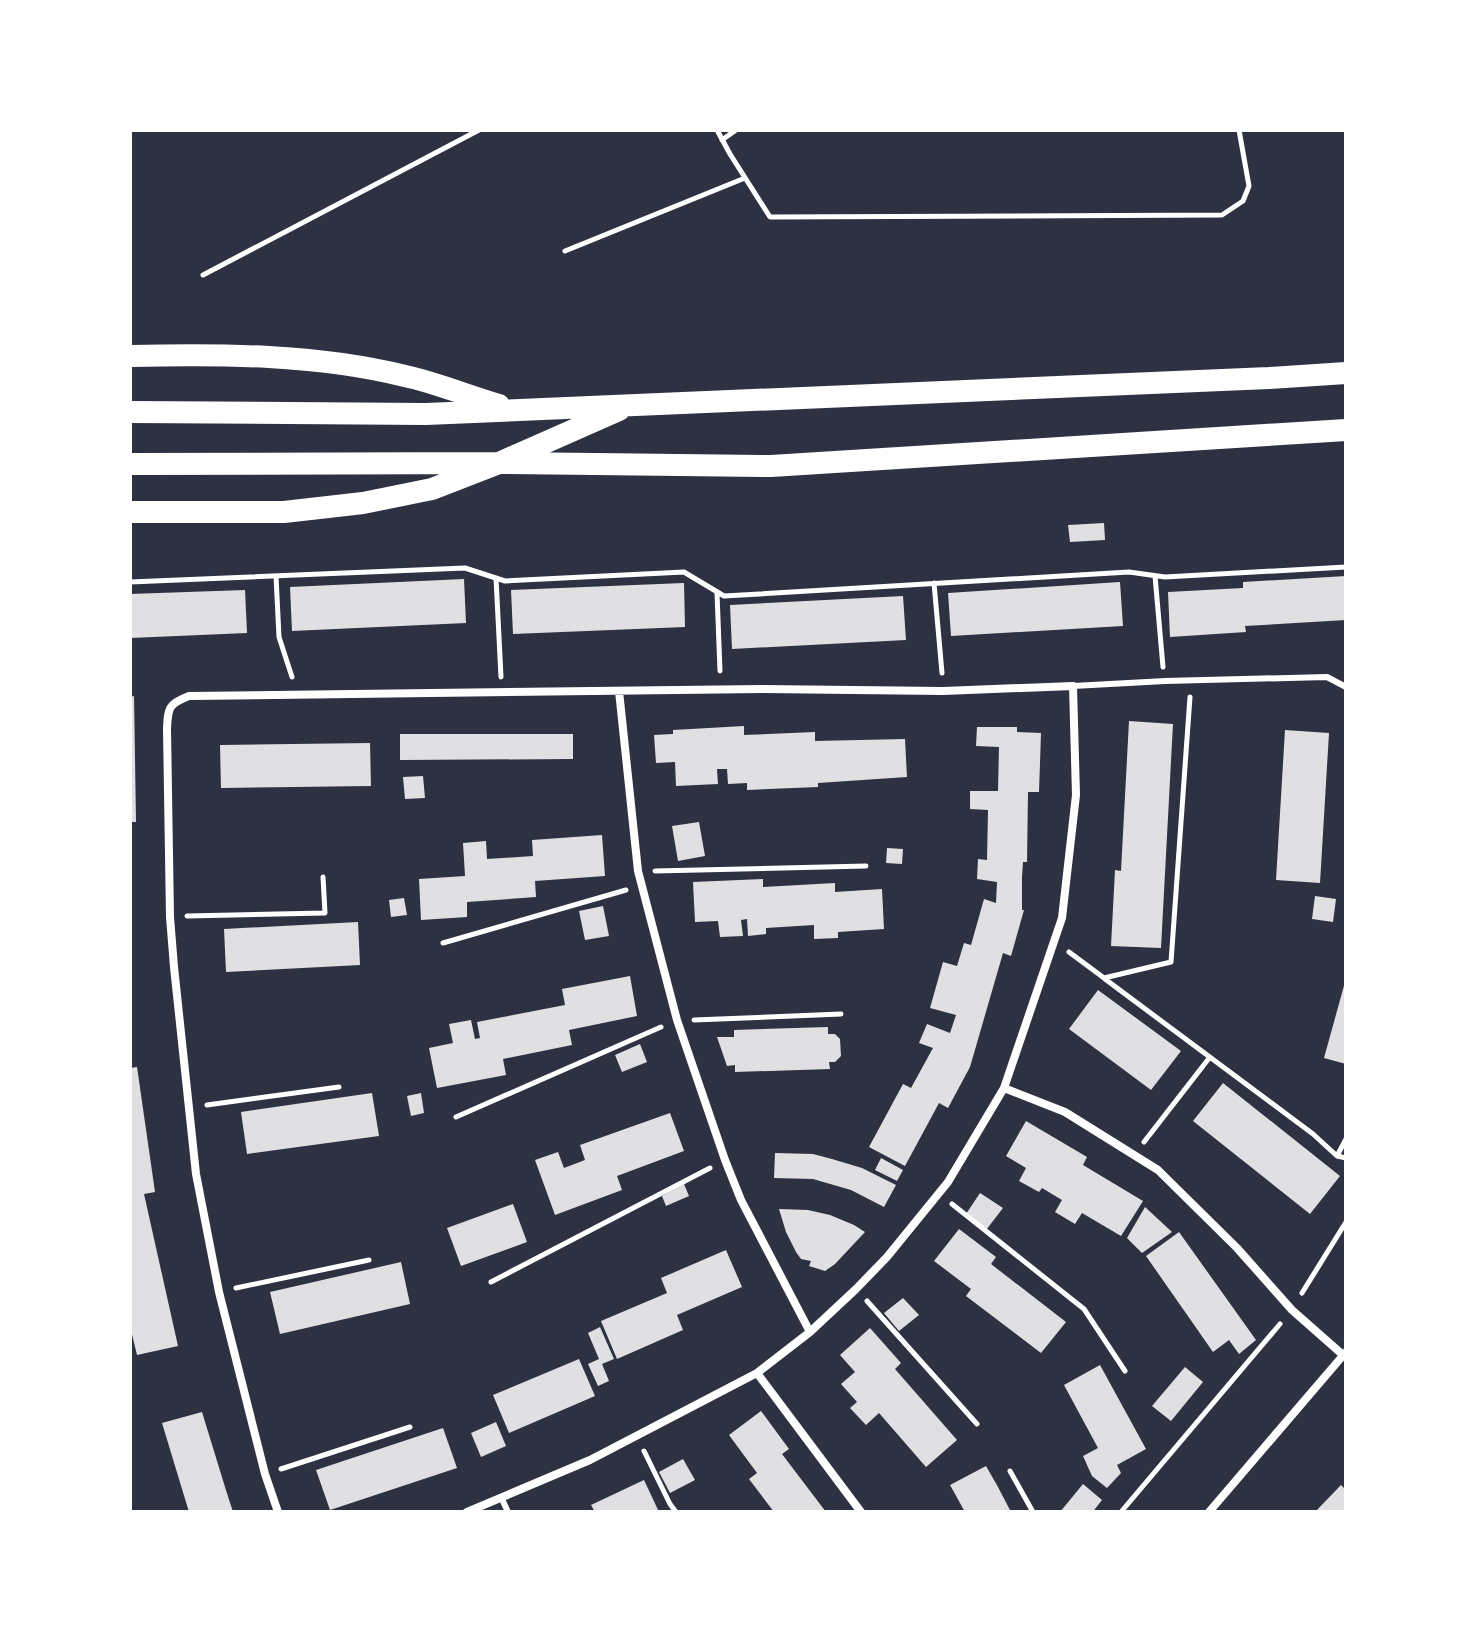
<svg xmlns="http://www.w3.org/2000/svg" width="1476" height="1642" font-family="'Open Sans',sans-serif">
	<rect width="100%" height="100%" fill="#2d3142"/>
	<path fill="#e0e0e3" d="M1104,523L1105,540L1070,542L1068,525Z
		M1346,576V620L1245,626L1246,632L1170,637L1168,592L1243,588V582Z
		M464,579L466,623L292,631L290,587Z
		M1120,582L1123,626L951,636L948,593Z
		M684,583L685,627L513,634L511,590Z
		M245,590L247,633L130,638V594Z
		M903,596L906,640L732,649L730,605Z
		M134,696L136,822H130V697Z
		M1129,721L1173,724L1161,948L1111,946L1115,870L1121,871Z
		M744,726V735L815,732V741L905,739L907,777L818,783V787L747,790V783L728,784L727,769H717L718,784L676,786L675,762L656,763L654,735L673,734V730Z
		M977,727H1017V732L1041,733L1039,792H1028L1027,862H1023L1022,877V910H1024L1011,956L1003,953L970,1067L948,1108L939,1103L905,1166L869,1147L903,1084L911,1088L933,1048L919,1043L927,1024L950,1033L956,1015L930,1008L943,962L957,966L964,943L971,945L984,899L996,903L997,882L977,879L978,859L987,860L988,810L970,809V791H998L999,747L976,746Z
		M1285,730L1329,733L1320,883L1276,880Z
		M400,734H573V759L400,760Z
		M370,743L371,786L221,788L220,745Z
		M423,776L425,798L405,799L403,777Z
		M699,822L705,856L678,861L672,826Z
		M602,835L605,876L535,881L536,897L467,902V917L421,920L419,879L465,876L463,843L486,841L487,859L533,856L532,840Z
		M887,848L903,849L902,864L886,863Z
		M763,879V887L835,883V892L882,889L884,929L838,932V938L814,939V925L766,928V934L748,936L747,919L741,920L743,936L720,937L718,921L695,922L693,882Z
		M1315,896L1336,899L1333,922L1312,919Z
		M404,898L407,915L391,917L389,900Z
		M603,906L609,936L585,940L579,911Z
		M358,922L360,965L226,972L224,929Z
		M630,976L637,1016L569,1030L572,1045L503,1059L506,1075L437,1088L429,1048L453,1043L449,1024L471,1020L475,1039L480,1038L477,1022L565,1005L562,989Z
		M1345,982H1346V1064L1324,1058Z
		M1098,990L1181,1051L1151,1090L1069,1029Z
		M828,1027V1034H835L840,1039L841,1056L835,1062H829L830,1069L735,1072V1065L727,1066L717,1037H734V1030Z
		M640,1044L647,1062L622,1072L615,1055Z
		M137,1067L155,1192L144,1194L178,1346L137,1355L130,1326V1068Z
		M1223,1083L1340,1176L1310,1214L1193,1121Z
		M372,1093L379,1136L247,1154L241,1112Z
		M421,1093L424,1113L411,1116L407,1096Z
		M670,1113L684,1151L617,1176L622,1190L555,1215L535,1160L558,1152L564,1168L585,1160L580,1145Z
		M1026,1121L1087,1157L1083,1165L1143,1201L1121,1236L1082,1213L1075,1224L1055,1212L1062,1200L1042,1188L1039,1192L1019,1181L1026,1168L1006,1156Z
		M775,1153L813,1154L832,1159L862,1168L896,1185L884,1207L851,1190L813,1179L774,1178Z
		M881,1158L903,1170L897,1181L875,1170Z
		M684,1184L689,1196L666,1206L662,1196Z
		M980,1193L1003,1208L986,1230L966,1214Z
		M513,1204L527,1242L461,1266L447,1228Z
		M1145,1207L1172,1232L1142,1253L1127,1238Z
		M779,1209L808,1210L830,1215L854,1225L865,1232L835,1264L825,1271L809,1266L811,1261L801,1259L796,1252L786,1232Z
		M959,1229L996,1257L991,1264L1066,1322L1041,1353L966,1296L971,1289L934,1261Z
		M1179,1232L1256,1340L1239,1354L1229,1340L1213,1352L1146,1256Z
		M726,1250L742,1287L677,1315L683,1330L617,1359L601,1321L667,1293L661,1278Z
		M401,1262L410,1304L280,1334L270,1292Z
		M903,1298L919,1315L899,1331L884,1313Z
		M600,1327L614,1359L602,1364L609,1381L598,1386L588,1364L599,1359L588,1333Z
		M870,1328L901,1363L895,1369L957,1440L926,1467L879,1413L866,1425L850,1408L857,1402L841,1384L855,1372L840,1355Z
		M579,1359L595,1396L509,1433L493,1395Z
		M1100,1365L1146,1449L1117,1465L1121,1473L1107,1488L1092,1476L1083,1456L1098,1448L1064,1385Z
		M1185,1367L1203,1382L1171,1421L1152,1406Z
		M761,1411L789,1449L782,1454L826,1512H774L749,1479L757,1473L729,1435Z
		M202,1412L225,1487L233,1512H189L162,1423Z
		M496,1422L506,1446L481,1457L471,1433Z
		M443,1428L457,1468L330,1510L316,1470Z
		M683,1459L695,1480L670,1493L659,1472Z
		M986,1466L998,1487L1011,1512H965L950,1485Z
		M644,1480L659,1512H595L591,1505Z
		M1083,1484L1102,1500L1095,1509L1093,1512H1060Z
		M1341,1485L1346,1490V1512H1315Z"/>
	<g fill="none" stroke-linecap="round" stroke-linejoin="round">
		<path stroke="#fff" stroke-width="5" d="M717,130L730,154L770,217L1222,215L1243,201L1249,186L1239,130
			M722,140L736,130
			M565,251L745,178
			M203,275L479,130
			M276,576L279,637L292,677
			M1155,576L1163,667
			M496,578L501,677
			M130,582L465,568L505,581L684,572L724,596L1129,572L1165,577L1346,567
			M934,583L942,673
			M717,593L720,671
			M655,871L866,866
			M187,916L325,913L323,877
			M443,943L626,890
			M1069,952L1104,978L1171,962L1190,697
			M1105,979L1313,1134L1337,1156L1346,1158
			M694,1020L841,1014
			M207,1105L339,1087
			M456,1117L661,1027
			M1144,1142L1210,1057
			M1337,1156L1346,1139
			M952,1204L1084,1309L1125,1371
			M491,1282L710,1168
			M236,1288L369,1260
			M1302,1293L1346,1222
			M867,1301L977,1424
			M644,1451L670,1504L676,1512
			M281,1469L410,1427
			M1010,1471L1033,1512
			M1121,1512L1280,1324"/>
		<path stroke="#fff" stroke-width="6" d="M1073,686L1165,681L1327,677L1346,687
			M501,1497L508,1512"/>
		<path stroke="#fff" stroke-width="8" d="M619,691L638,871L677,1020L725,1160L741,1200L810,1332
			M1004,1088L1065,1112L1158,1170L1237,1248L1292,1310L1343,1355
			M757,1373L861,1512
			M278,1512L265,1474L219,1292L196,1174L174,967L170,917L167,729C168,708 168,704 189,696L762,689L943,691L1073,686L1076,795L1062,918L1004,1088L948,1182L887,1257L856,1289L810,1332L757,1373L590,1460L467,1512
			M1209,1512L1346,1352"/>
		<path stroke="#fff" stroke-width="22" d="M130,356C222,354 316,354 405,376C437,383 468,396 499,405
			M130,412L426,414L1269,378L1346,373
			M130,464L499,463L771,466L1346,430
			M130,512H284L363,503L432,489L499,463L619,410"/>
	</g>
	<rect width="1476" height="1642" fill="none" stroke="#ffffff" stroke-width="264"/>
</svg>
